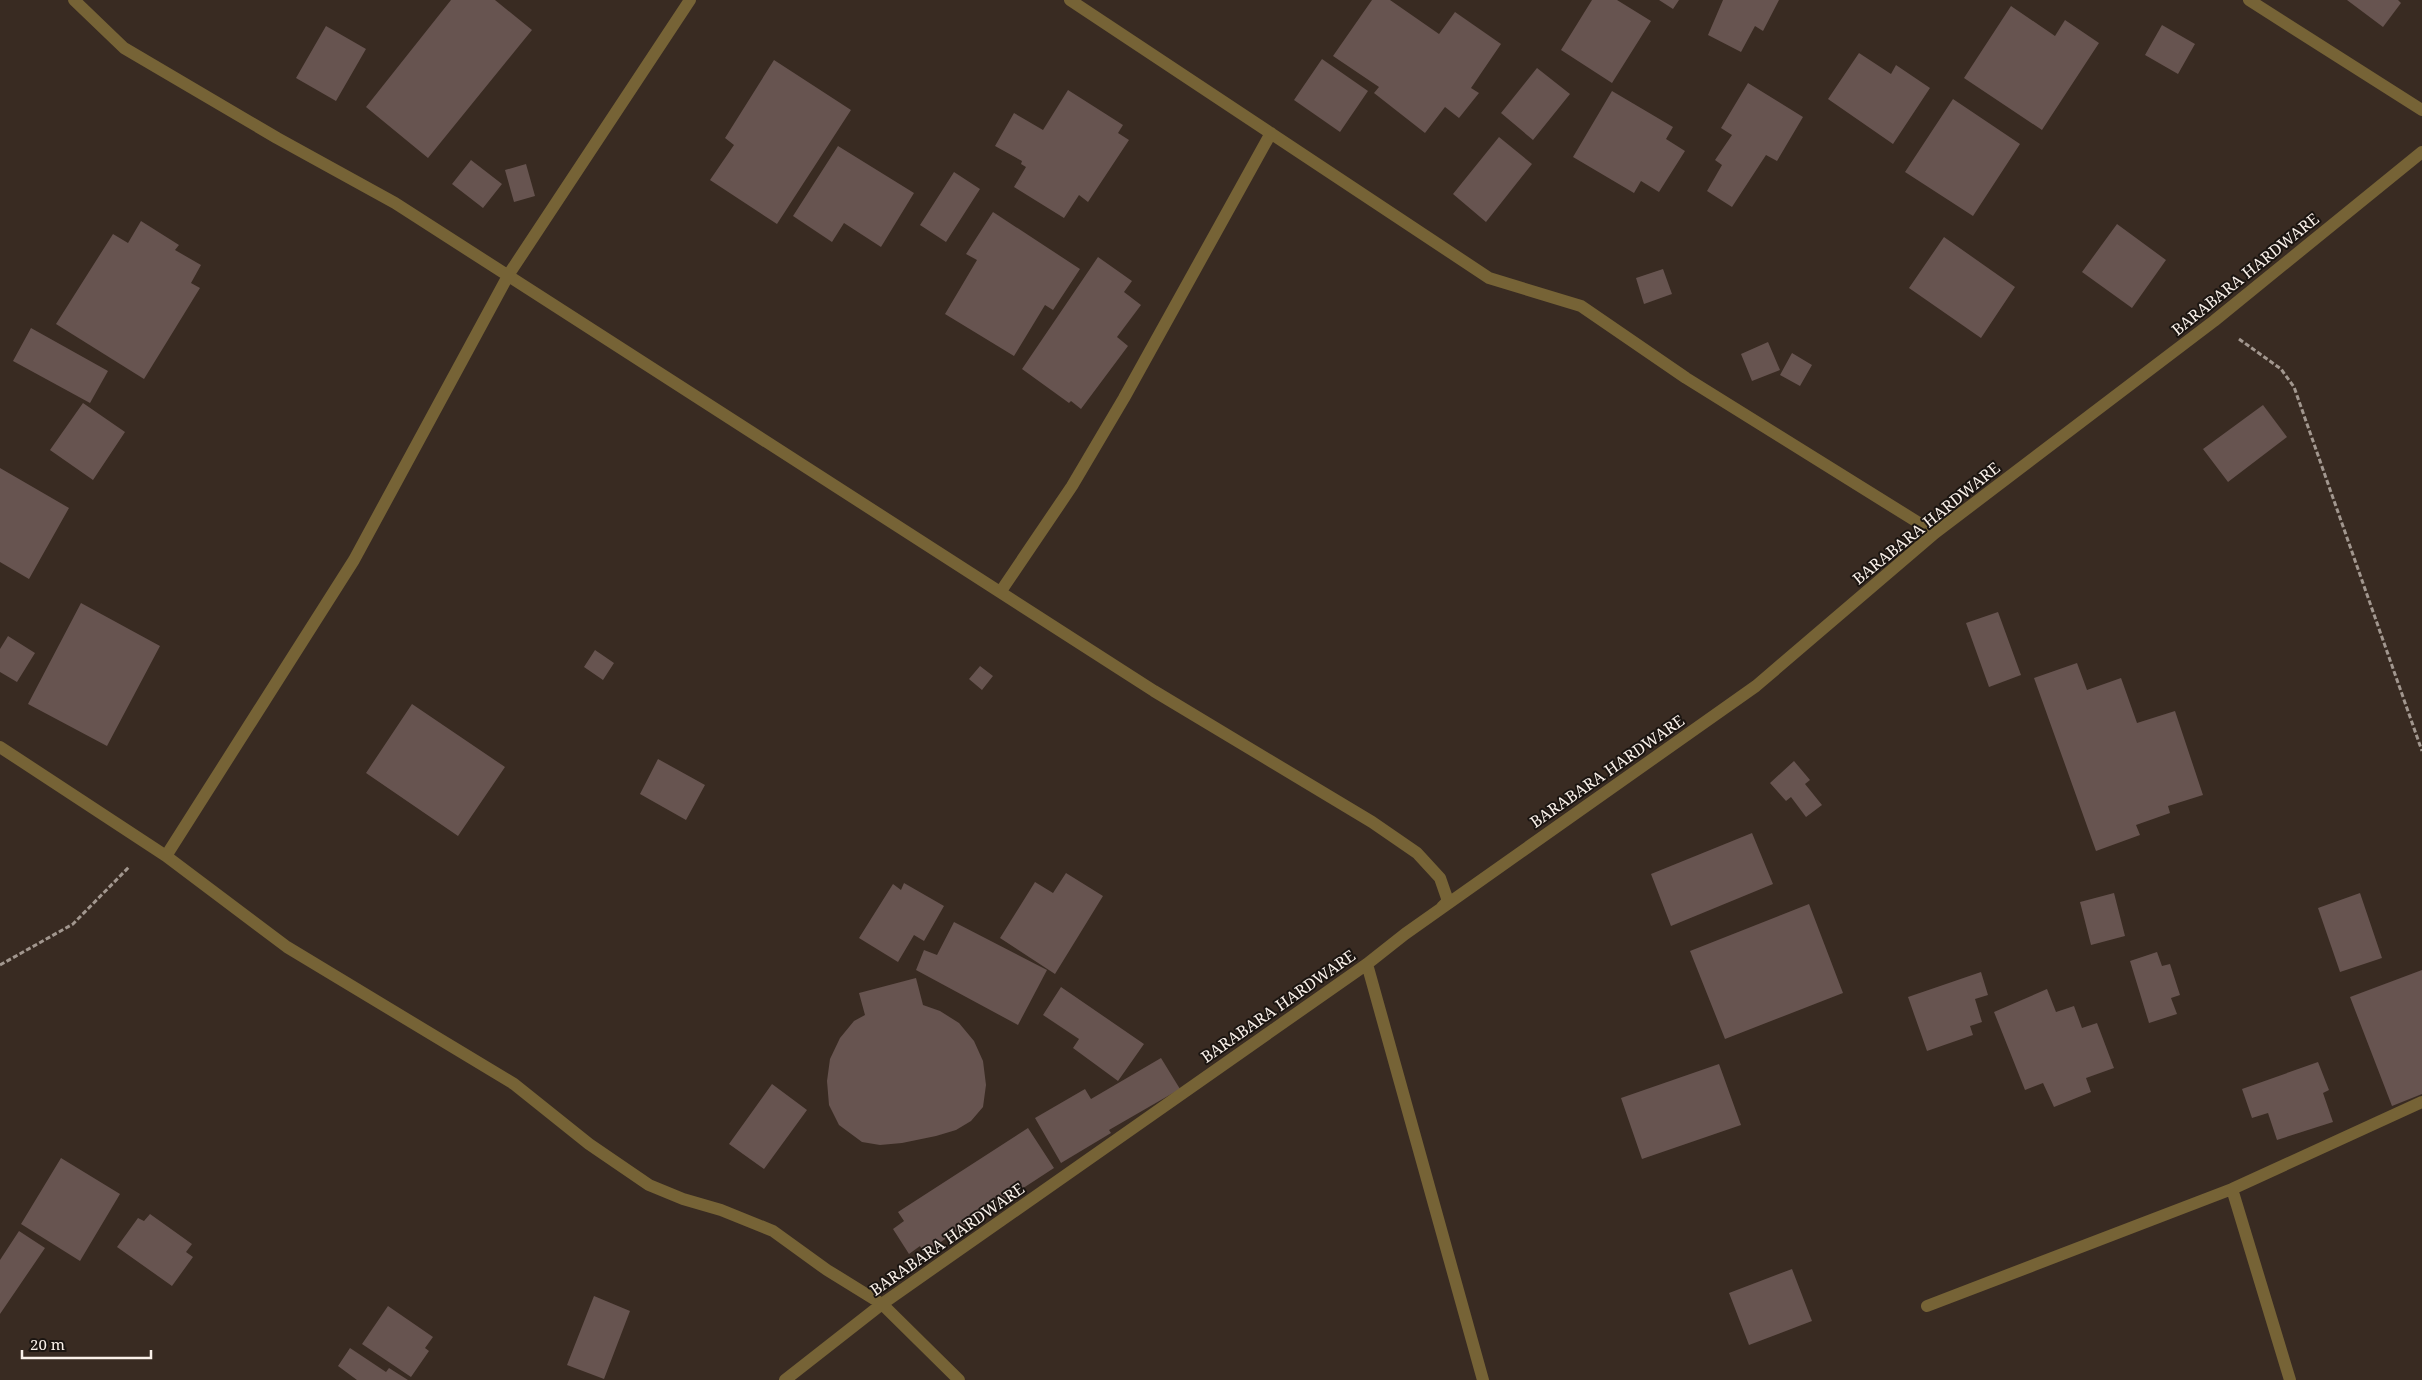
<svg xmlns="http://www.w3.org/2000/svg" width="2422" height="1380" font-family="'Noto Serif',serif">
	<rect width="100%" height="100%" fill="#392b22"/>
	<path fill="#675450" d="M451,0H495L532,30L428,158L366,107Z
		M1372,0H1390L1439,34L1455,12L1501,44L1471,88L1479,93L1459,118L1445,107L1425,133L1374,93L1379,87L1333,56Z
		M1592,0H1617L1651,21L1612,83L1561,50Z
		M1659,0H1679L1673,9Z
		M1723,0H1779L1763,31L1755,26L1741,52L1708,35Z
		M2347,0H2398L2401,3L2383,27Z
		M2011,6L2055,36L2065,20L2099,43L2042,130L1964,78Z
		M2162,25L2195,44L2178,74L2145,55Z
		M326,26L366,49L336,101L296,78Z
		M1859,53L1891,74L1896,65L1930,88L1893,144L1828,99Z
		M1322,59L1368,91L1340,132L1294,100Z
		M774,60L851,110L777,224L710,180L734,145L725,138Z
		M1537,68L1570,94L1533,140L1501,113Z
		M1748,83L1803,117L1777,161L1766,155L1732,207L1707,191L1722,165L1715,160L1732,135L1721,128Z
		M1068,90L1123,125L1118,133L1129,140L1088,202L1079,195L1064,218L1014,187L1026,167L1021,164L1022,161L995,146L1014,113L1043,130Z
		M1612,91L1673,127L1666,139L1685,151L1659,192L1641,181L1634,193L1573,157Z
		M1953,99L2020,144L1973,216L1905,172Z
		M1499,137L1532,164L1486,222L1453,194Z
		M838,146L914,193L881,247L844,223L832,242L793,216Z
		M471,160L502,184L483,208L452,184Z
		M526,164L535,196L514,202L505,170Z
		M954,172L980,189L946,242L920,225Z
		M993,212L1080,269L1053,310L1045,305L1014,356L945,314L977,260L966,254Z
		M141,221L179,245L175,250L201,265L191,283L200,288L144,379L56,324L113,234L128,243Z
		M2117,224L2166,260L2132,308L2082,272Z
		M1944,237L2015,287L1981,338L1909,288Z
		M1098,257L1132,281L1124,292L1141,305L1117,337L1128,346L1081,409L1071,401L1069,403L1022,369Z
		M1663,269L1672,294L1644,304L1636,278Z
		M31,328L108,371L90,403L13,361Z
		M1768,342L1780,370L1752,381L1741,354Z
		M1792,353L1812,365L1800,386L1780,375Z
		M83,403L125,432L93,480L50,450Z
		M2263,405L2287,437L2228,482L2203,449Z
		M0,468L69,508L29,579L0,562Z
		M81,603L160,646L107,746L28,704Z
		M1998,612L2021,675L1989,687L1966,623Z
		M8,636L35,653L17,682L0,672V649Z
		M595,650L614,663L603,680L584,667Z
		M2077,663L2087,690L2121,678L2137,723L2175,711L2203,795L2168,806L2170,813L2136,825L2140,835L2096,851L2034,678Z
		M980,666L993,676L982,690L969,679Z
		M412,704L505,767L458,836L366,773Z
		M658,759L705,785L686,820L640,794Z
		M1794,761L1810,780L1805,784L1822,805L1806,817L1791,797L1786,801L1770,783Z
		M1752,833L1773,884L1671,926L1651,874Z
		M1066,873L1103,896L1055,974L1000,938L1035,882L1053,893Z
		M904,883L944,906L924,941L914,935L898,962L859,938L893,884L901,890Z
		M2114,893L2125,936L2091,945L2080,902Z
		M2360,893L2382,958L2340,972L2318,908Z
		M1809,904L1843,993L1725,1039L1690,951Z
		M954,922L1047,970L1018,1025L916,970L924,950L937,955Z
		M2157,952L2162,966L2170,964L2180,995L2171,998L2177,1014L2149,1023L2130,961Z
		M2422,970V1094L2392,1106L2350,997Z
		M1981,972L1988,995L1975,999L1982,1022L1970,1026L1973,1035L1927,1051L1908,997Z
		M916,978L923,1005L940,1011L959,1023L974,1041L983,1061L986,1085L983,1107L971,1121L956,1130L936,1136L902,1143L880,1145L862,1142L839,1125L829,1105L827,1081L830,1059L840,1038L854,1021L865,1015L859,993Z
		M1061,987L1144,1044L1118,1081L1073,1048L1079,1039L1043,1015Z
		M2047,989L2056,1012L2074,1006L2082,1028L2097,1023L2114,1068L2086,1078L2091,1092L2054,1107L2043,1083L2025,1090L1994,1012Z
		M1161,1058L1180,1089L1109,1130L1111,1133L1061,1163L1035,1118L1085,1089L1091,1099Z
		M2318,1062L2329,1090L2323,1093L2333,1122L2277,1140L2268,1113L2252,1118L2242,1089Z
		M1719,1064L1741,1125L1642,1159L1621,1098Z
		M772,1084L807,1110L764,1169L729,1144Z
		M1028,1128L1054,1168L924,1253L920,1246L909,1254L893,1229L904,1221L898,1212Z
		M61,1158L120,1194L80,1261L21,1224Z
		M150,1214L192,1244L186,1252L193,1257L172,1286L117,1247L138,1218L144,1221Z
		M19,1231L45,1248L0,1314V1260Z
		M1792,1269L1812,1321L1749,1345L1729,1293Z
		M594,1296L630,1311L604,1379L567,1365Z
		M388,1306L433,1337L425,1348L429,1351L411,1377L362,1344Z
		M350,1348L386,1372L389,1368L408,1380H357L338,1366Z"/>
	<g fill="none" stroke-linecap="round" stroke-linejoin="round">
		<path stroke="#a2978f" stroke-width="3" stroke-dasharray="5 2.5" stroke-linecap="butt" d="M2239,339L2281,369L2294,387L2422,751
			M0,965L73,924L129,867"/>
		<path stroke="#766336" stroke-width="12" d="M74,0L124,48L277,138L395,203L1154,691L1372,822L1417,853L1440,878L1448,901L1442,907
			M1070,0L1489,278L1581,306L1686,378L1935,533
			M2249,0L2422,110
			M1001,591L1072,486L1124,398L1271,133
			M0,747L166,856L287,947L514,1084L589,1144L649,1185L683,1199L721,1210L773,1231L827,1270L882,1304L959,1380
			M166,856L354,560L509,274L690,0
			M1367,964L1483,1380
			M2232,1189L2290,1380
			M1927,1306L2232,1189L2422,1102
			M785,1380L882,1304L1367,964L1405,934L1756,686L1935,533L2214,321L2422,152"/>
	</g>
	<g text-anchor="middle" stroke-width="4" stroke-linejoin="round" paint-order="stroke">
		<g font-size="16" fill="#faf1ea" stroke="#1b1511">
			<text transform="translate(2245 274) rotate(-39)" y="6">BARABARA HARDWARE</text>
			<text transform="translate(1926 523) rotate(-39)" y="6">BARABARA HARDWARE</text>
			<text transform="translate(1607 771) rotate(-35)" y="6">BARABARA HARDWARE</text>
			<text transform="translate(1278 1006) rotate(-35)" y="6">BARABARA HARDWARE</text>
			<text transform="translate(947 1239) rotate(-35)" y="6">BARABARA HARDWARE</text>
		</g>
	</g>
	<path d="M22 1350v8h129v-8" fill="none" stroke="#faf1ea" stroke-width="2.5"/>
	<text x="30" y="1350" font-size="15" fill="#faf1ea" stroke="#1b1511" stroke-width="4" paint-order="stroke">20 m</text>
</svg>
